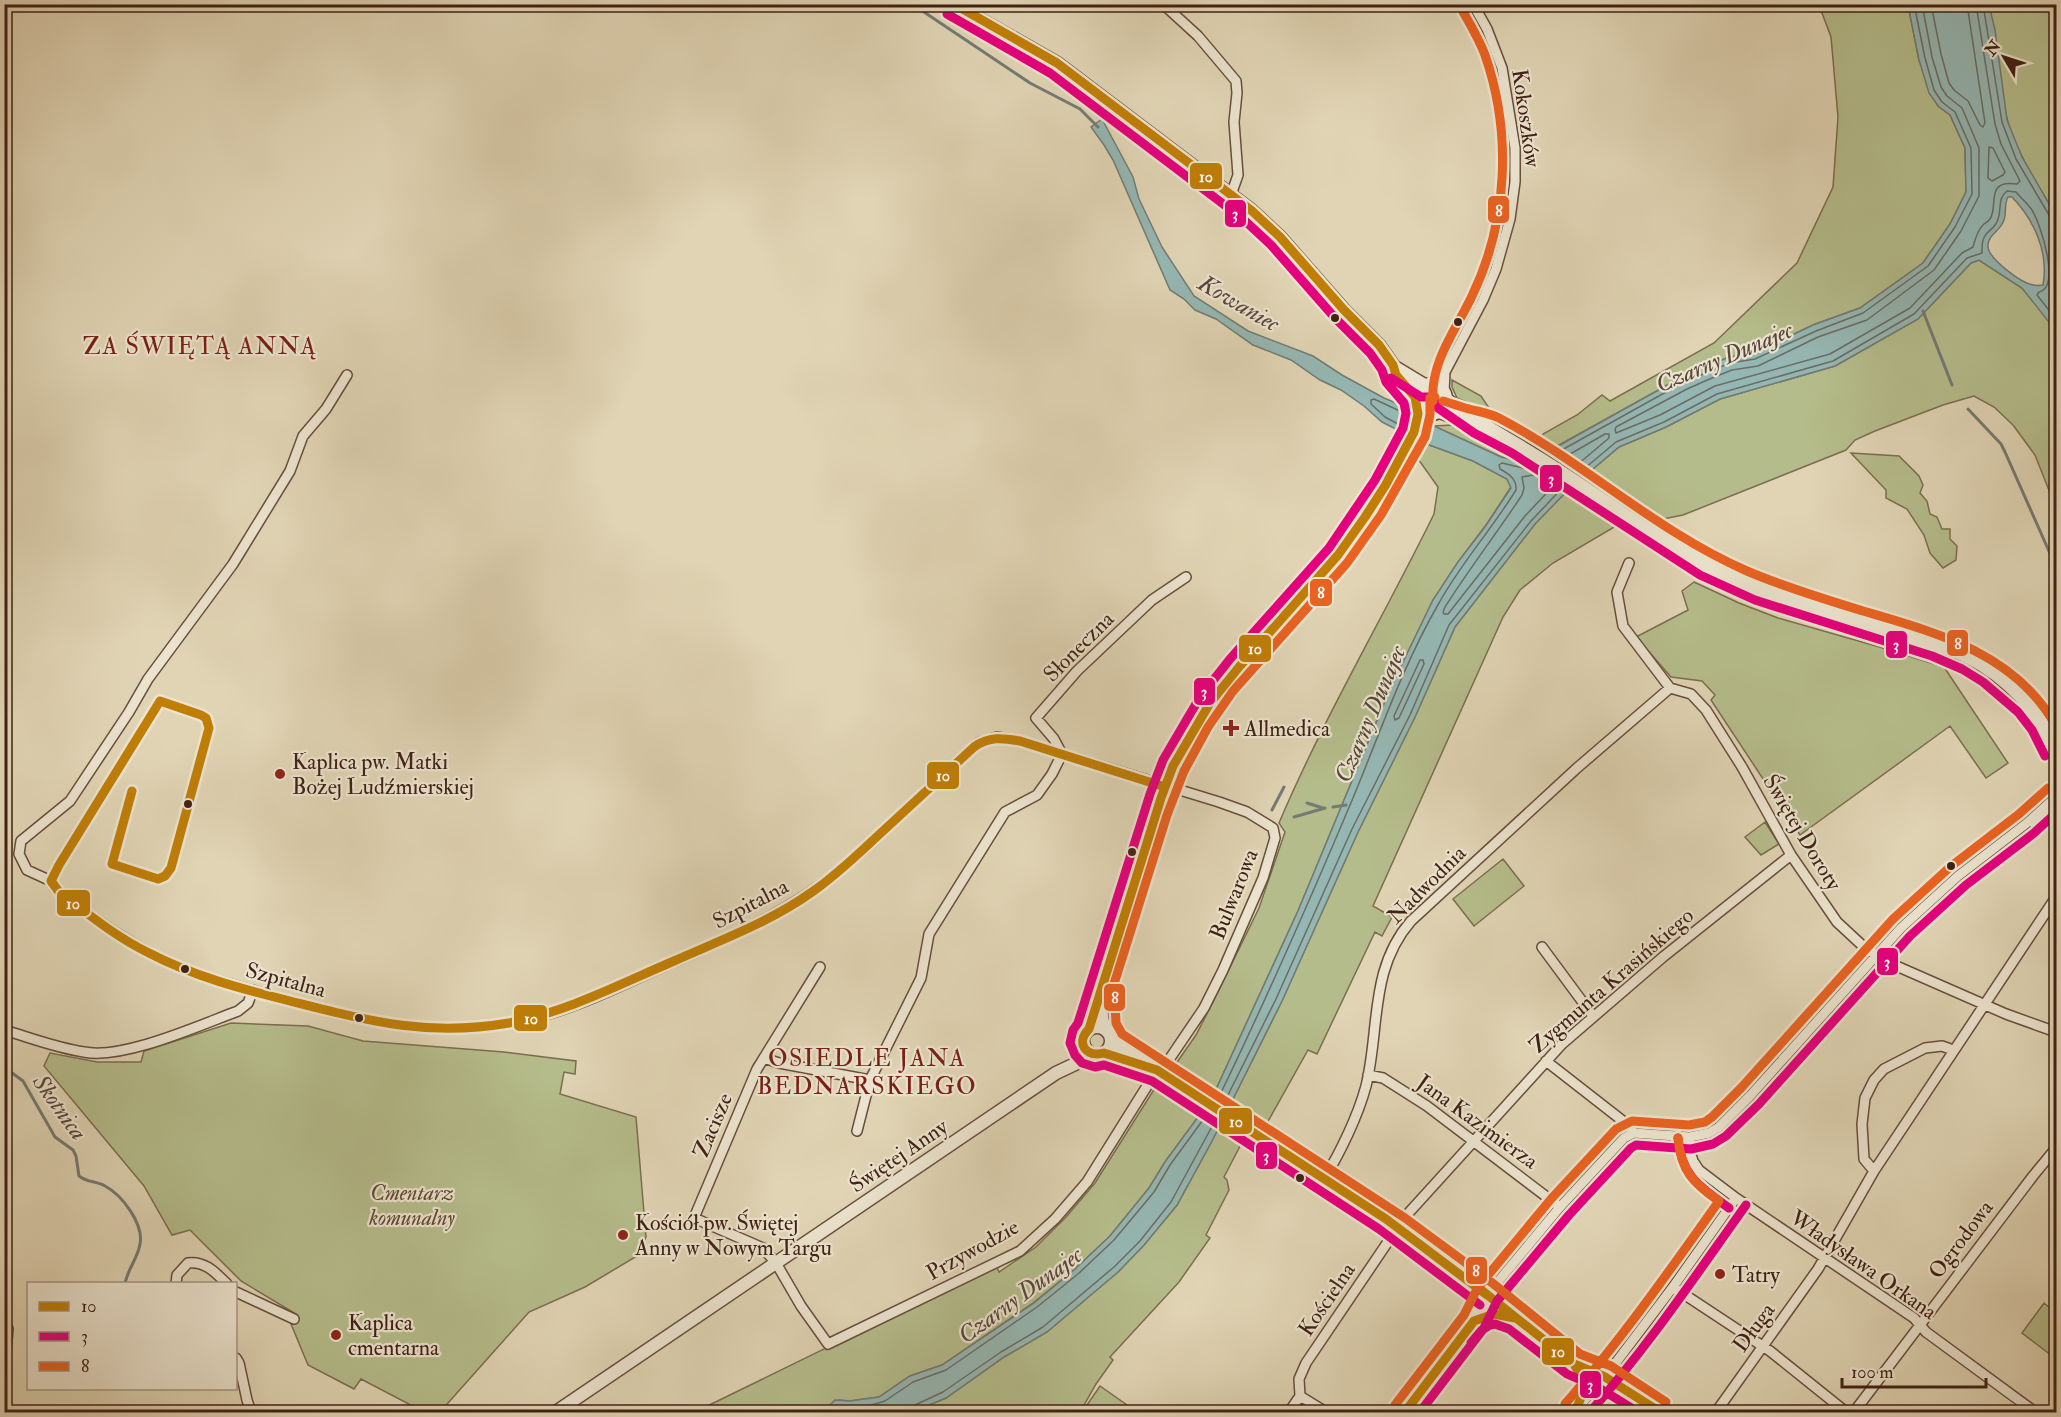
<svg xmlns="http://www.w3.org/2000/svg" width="2061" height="1417" font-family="'IM FELL Double Pica',serif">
	<rect width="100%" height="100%" fill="#e0d4b4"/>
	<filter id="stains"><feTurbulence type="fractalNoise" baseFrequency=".00333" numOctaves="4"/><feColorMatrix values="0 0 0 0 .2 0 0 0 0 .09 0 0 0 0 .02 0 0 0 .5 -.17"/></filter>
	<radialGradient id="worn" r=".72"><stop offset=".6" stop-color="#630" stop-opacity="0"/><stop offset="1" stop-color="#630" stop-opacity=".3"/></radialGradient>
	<path fill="#b5bc8b" stroke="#7b6e50" stroke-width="1.5" d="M1819,5H1908L1919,60L1938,106L1950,115L1965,148L1966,192L1950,224L1923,263L1860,308L1813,325L1753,354L1729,357L1682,377L1550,450L1536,441L1543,434L1577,415L1602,395L1610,401L1714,343L1797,263L1833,187L1838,117L1831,37Z
		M1989,5H2056V216C2039,186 2018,156 2008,122C1997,84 1998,43 1989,5Z
		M1979,260L2022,288L2056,328V508L2035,455L2013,425L1994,407L1974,396L1943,405L1875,431L1855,440L1846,450L1683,515L1658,520L1643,510L1553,563L1520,590L1503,617L1373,906L1392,917L1382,936L1375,932L1317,1054L1308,1050L1262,1132L1251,1125L1224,1177L1227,1180L1229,1190L1206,1235L1210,1238L1179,1282L1110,1357L1113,1360L1096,1384L1083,1407L1085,1408L1100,1386L1137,1412H982L981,1411L978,1412H912L946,1398L1004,1357L1047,1332L1118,1272L1144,1245L1177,1205L1212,1141L1282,1001L1358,832L1415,717L1455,627L1535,524L1567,491L1619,447L1666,427L1720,399L1835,366L1918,319L1971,263Z
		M1452,380L1481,396L1493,414L1457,398L1452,387Z
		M1453,425C1484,433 1501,445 1528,463L1501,457L1434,426Z
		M1424,443L1473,461L1507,479L1511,487L1486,525L1458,562L1433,600L1391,687L1298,911L1212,1098L1165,1162L1149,1188L1110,1236L1074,1270L1033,1303L942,1365L910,1376L879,1397L850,1401L839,1400L818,1412H695L996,1265L999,1272L1036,1247L1066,1217L1095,1183L1160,1080L1171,1071L1180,1058L1196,1035L1214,1000L1259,908L1285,832L1279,823C1324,717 1383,618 1434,514L1438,487L1416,456Z
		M1851,453L1899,456L1919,476L1923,485L1920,493L1927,501L1930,514L1937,517L1942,529H1950V539L1957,546L1956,560L1943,568L1930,553L1924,535L1907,509L1886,498V490Z
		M1694,582L1739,603L1778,618L1883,648L1944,667L2008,763L1986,778L1950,726L1800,835L1711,700L1715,695L1702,681L1671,677L1636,637L1688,610L1682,591Z
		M1765,822L1779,844L1761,855L1745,837Z
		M1503,859L1524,886L1474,926L1453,899Z
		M231,1023L308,1026L363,1041L504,1052L576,1061L575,1074L564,1072L560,1094L636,1117L646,1237L637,1256L585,1287L529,1312L440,1412H424L361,1379L354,1389L308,1365L291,1324L296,1314L241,1281L190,1230L172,1235L144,1186L44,1066L50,1053L97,1062H141L144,1051Z
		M2044,1303L2056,1313V1359L2022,1333Z"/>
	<path fill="#95b7b3" stroke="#737b74" stroke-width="1.5" fill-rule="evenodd" d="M1908,5H1989L1995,30L2007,120L2022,157L2056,216V331L2022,288L1979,260L1971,263L1918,319L1835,366L1720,399L1666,427L1619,447L1567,491L1535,524L1455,627L1415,717L1358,832L1282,1001L1212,1141L1177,1205L1144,1245L1118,1272L1047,1332L1004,1357L946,1398L912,1412H818L826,1409L835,1400L850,1401L879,1397L910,1376L942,1365L1034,1303L1074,1270L1110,1236L1149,1188L1165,1162L1212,1098L1298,911L1391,687L1433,600L1458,562L1485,527L1511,488L1507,479L1473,461L1424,443L1434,426L1501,457L1528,463L1682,377L1729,357L1753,354L1813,325L1860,308L1923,263L1950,224L1966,192L1965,148L1950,115L1938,106L1929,93L1919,60ZM2008,197H2012C2034,220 2049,252 2043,285C2040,285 2037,286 2034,285C2022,284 1989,259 1988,247C1987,236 1998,232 2002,224C2008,216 2003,206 2008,197Z
		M1102,119L1133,177L1139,199L1162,247L1194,296L1248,331L1313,356L1342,375L1384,398L1408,408L1410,416L1403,436L1396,429L1382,422L1364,406L1341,390L1320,380L1291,360L1253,345L1216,319L1195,310L1184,299L1170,290L1113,160L1104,145L1091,127Z"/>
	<path fill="#e0d4b4" d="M1547,448L1590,476L1572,491L1524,459L1527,460Z"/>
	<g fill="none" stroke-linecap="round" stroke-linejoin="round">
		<path stroke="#6b6c64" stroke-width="1.5" d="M1922,4L1932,57L1941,87L1947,96L1962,108L1979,148V196L1961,231L1934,270L1867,320L1818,337L1758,366L1732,370L1712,378L1687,389L1616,427L1615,430L1616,433L1660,415L1715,386L1830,354L1910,308L1962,253L1973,247C1975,240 1977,231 1983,225C1985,223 1988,222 1990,219C1999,206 1984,179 2017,184L2020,181L2001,144L1995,124L1976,4
			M1931,4L1941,54L1949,83L1954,90L1968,101L1980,125L1983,127L1985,123L1967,4
			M1983,4L2002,122L2016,159L2049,215L2056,218
			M1989,147L1993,148L2005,172L2003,175L1992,181L1988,178Z
			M1371,400L1374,399L1402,412L1404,416L1402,423L1398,424L1385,417L1371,404Z
			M1551,456L1684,382L1730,363L1755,359L1816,331L1863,313L1928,266L1955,227L1972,194L1971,148L1955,112L1942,102L1934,90L1925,58L1914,4
			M1558,461L1605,434H1609V438L1571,470
			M1543,469L1533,475L1522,477L1524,488L1522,495C1497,533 1469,569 1445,607L1443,612L1444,614H1448L1525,516L1559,480
			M1578,474L1616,442L1664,422L1717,394L1833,361L1914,314L1967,258L1982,253C1981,227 1994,234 1998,219C2002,208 1997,199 2007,191L2016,192C2021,198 2028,204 2032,210C2041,225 2061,287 2039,292L2037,295L2056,319
			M1420,660H1423L1424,664L1399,718L1395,720L1394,716Z
			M1217,1101C1265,1002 1310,900 1353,798C1380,733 1403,665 1439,603C1461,563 1492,529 1516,490C1517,479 1509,474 1500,469L1499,465L1502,463L1527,469L1536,465
			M1223,1105L1276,999L1352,829L1410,715L1449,625L1531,521L1566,484
			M831,1412L837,1406L850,1407L868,1406L885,1401L913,1382L946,1370L1037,1307L1078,1274L1114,1240L1154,1192L1170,1165L1208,1113
			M912,1412L915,1405L943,1392L1001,1352L1043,1327L1114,1267L1140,1241L1171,1202L1216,1119"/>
		<path stroke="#737b74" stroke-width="3" d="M912,4L1030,83L1080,109L1098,127
			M1923,311L1952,385
			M1968,409L2001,444L2005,452L2056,567
			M1307,803L1323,808
			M1333,807L1346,805
			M1272,810L1284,787
			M1294,817L1325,808
			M4,1067L23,1081L55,1137L73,1150L76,1156L79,1176C88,1183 97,1181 105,1186C122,1195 144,1224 140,1244C138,1258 127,1270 125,1284"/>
		<defs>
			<path id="minor" d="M1163,4L1198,36L1236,81L1237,93L1234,122L1238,175L1231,195
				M1433,385L1445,372L1483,300L1496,269L1510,219L1515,182V148L1502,68L1487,29L1473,4
				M1444,392L1445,372
				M1629,563L1617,592L1623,626L1670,688L1691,694L1706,710L1742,767L1791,855L1837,922L1865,948L1885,961L2006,1014L2056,1032
				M2029,822L2041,819L2056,809
				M68,849L51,881C56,894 71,901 82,909C123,939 166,966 216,980C320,1009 417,1045 526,1020C576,1009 622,985 669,964C729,938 788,912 839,871C889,831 930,782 980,742L997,737L1020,741L1219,802L1247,812L1273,828L1275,838L1263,878L1223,970L1204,1008L1160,1073
				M51,881L27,870L19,854L21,841L70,801L129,712L148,679L233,564L290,471L303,436L326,409L347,375
				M1542,947L1593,1016
				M820,967L757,1069L694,1218L763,1248L776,1263L801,1306L828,1344L1020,1251L1055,1219L1087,1182L1157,1070
				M4,1030C31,1038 57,1048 84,1052C123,1060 200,1025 238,1011L248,1003L253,990
				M764,1058L779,1063L870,1080
				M1546,1061L1628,1125L1634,1133
				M1368,1075L1383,1078L1427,1106L1560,1207
				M857,1131L870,1080L921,978L929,934L1005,812L1037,795L1052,774L1062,754L1054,739L1036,718L1077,671L1152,600L1186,577
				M1690,1137V1151L1693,1161L1699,1170L1736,1198L1914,1318L1926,1332L2035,1412
				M1874,1171L1864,1159L1862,1124L1865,1098L1874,1080L1884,1069L1925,1048L1942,1046L1953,1050
				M1324,1179C1340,1153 1358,1116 1366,1086C1380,1029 1369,969 1411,921L1577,768L1670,688
				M176,1284L177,1275L188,1263C205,1261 215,1272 227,1284
				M1673,1287L1770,1351L1846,1412
				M236,1292L294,1319
				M1487,1295L1560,1207L1624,1138L1634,1133L1690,1137L1709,1133L1719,1127L1750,1096L1901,928L1958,876L2027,823L2056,797
				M4,1318L8,1329L4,1372
				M236,1358L239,1363L247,1400L251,1412
				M1574,1364C1582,1375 1587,1387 1582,1400
				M4,1408L14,1412
				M1289,1412L1300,1396
				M1326,1412L1300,1396L1299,1379L1306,1363L1404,1218L1562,1044L1663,957L1791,855
				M1574,1412L1605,1377L1673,1287L1736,1198
				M1716,1412L1818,1269L1874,1171L2056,897
				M1854,1412L2033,1176L2056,1148"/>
			<path id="tertiary" d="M953,4L1057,63L1251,210L1280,237L1344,310L1379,345L1393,365L1396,375L1417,400
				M1393,366L1426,386
				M1416 399a15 15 0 1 1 30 0a15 15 0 1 1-30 0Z
				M1446,399C1481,425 1521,445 1557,469C1610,503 1662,543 1718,571C1763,593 1811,607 1859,622C1895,633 1933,641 1967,657C2006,676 2038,711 2056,750
				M1439,412L1466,421L1477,422
				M1101,995L1102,1018L1105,1029
				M1083 1041a14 14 0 1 1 28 0a14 14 0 1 1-28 0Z
				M1089,1029L1161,798C1173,767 1187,737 1206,709C1249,645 1310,594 1355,532C1367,516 1378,500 1387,482C1400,459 1411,432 1431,414
				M1111,1041L1398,1228L1477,1286L1574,1364L1605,1377L1660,1412
				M1475,1321C1490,1311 1494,1312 1512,1317
				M556,1412L1056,1073L1094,1055
				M1405,1412L1474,1321L1487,1295"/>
		</defs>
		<use href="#minor" stroke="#694e3d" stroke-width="12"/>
		<use href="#tertiary" stroke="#694e3d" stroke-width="15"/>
		<use href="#minor" stroke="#ebe3ce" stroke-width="9"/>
		<use href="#tertiary" stroke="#ebe3ce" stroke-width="12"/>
		<defs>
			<path id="bus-1" d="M954,4L1057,63L1251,210L1280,237L1344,310L1379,345L1393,365L1396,375L1415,397L1418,414L1414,432L1385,486L1365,517L1338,555L1239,667L1210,703L1173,766L1161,798L1089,1029C1075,1043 1086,1058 1104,1053L1157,1070L1386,1219L1487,1295
				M160,701L59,865L51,881L59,892C88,914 116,937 149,953C193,976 242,989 290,1001C369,1021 427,1037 509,1023C567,1012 620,984 674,961C721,940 770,922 812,892C838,874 860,852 883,831C913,803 944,775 974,747C989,736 1003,738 1020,741L1165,787
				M112,864L158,879L165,876L171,868L209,728L206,718L201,715L160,701
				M112,864L132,791
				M1465,1277L1574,1364L1605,1377L1660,1412
				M1574,1364C1585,1381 1585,1395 1574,1412
				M1405,1412L1474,1321L1494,1314L1515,1318"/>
			<path id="bus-2" d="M947,14L1050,73L1243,219L1271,245L1335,318L1370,353L1382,370L1386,382L1404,403L1406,413L1403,428L1375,480L1329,548L1230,659L1200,697L1163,760L1150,794L1078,1023L1073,1030L1070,1043L1075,1055L1082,1063L1095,1067L1104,1065L1152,1081L1379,1229L1480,1305
				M1391,378L1421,397H1433L1438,408L1474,433L1512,453L1700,575L1755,600L1932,656L1962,669L1983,682L2018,712L2032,730L2045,756
				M1678,1138C1681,1176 1700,1187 1729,1208
				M1471,1343L1482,1330L1490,1325L1495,1324L1509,1329L1567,1374L1599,1388L1638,1412
				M1420,1412L1484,1328L1497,1301L1507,1289L1569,1215L1631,1148L1636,1145L1691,1149L1713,1144L1726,1136L1759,1104L1910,936L1966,885L2034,833L2056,813
				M1590,1412C1647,1348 1696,1275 1746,1205"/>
			<path id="bus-3" d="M1435,397L1430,398V415L1425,437L1381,515L1347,563L1233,691L1208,727L1184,771L1167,815L1114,984L1116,1023L1122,1034L1405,1218L1485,1277L1580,1354L1611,1366L1666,1402
				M1443,401C1451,403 1460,407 1469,409C1480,412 1489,413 1499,418C1585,463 1657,532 1747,571C1784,587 1824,599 1863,611C1938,633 2016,654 2056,726
				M1430,403L1433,401C1430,362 1456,330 1472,296C1508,221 1512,133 1485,55C1479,39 1470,24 1462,10
				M1565,1404C1621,1340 1670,1270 1719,1201C1693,1183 1681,1171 1678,1138
				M1395,1405L1464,1315L1477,1289L1489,1274L1551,1199L1616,1129L1632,1121L1689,1125L1705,1122L1712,1117L1741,1088L1893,919L1950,867L2019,814L2048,788"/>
		</defs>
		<use href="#bus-1" stroke="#ebe3ce" stroke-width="14"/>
		<use href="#bus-2" stroke="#ebe3ce" stroke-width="14"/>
		<use href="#bus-3" stroke="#ebe3ce" stroke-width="14"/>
		<use href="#bus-1" stroke="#c07e06" stroke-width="9"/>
		<use href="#bus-2" stroke="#e5007d" stroke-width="9"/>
		<use href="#bus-3" stroke="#e96221" stroke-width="9"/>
	</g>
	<g fill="#412115" stroke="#ebe3ce" stroke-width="2">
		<circle cx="1335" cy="318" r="5"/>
		<circle cx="1458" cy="322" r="5"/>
		<circle cx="188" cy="804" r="5"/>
		<circle cx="1132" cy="852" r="5"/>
		<circle cx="1951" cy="866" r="5"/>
		<circle cx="185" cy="969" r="5"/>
		<circle cx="359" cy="1018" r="5"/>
		<circle cx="1300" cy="1178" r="5"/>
	</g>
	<g fill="#8f2418" stroke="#ebe3ce" stroke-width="2">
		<path d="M1228 719h6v6h6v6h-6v6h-6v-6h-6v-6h6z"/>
		<circle cx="280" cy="774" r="6"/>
		<circle cx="623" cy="1235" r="6"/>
		<circle cx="1720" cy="1274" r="6"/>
		<circle cx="336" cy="1335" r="6"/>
	</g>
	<g text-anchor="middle" stroke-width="4.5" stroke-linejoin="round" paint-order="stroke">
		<g font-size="22" fill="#412115" stroke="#ebe3ce">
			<text transform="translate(1527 118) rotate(82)" y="8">Kokoszków</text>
			<text transform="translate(1078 646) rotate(-45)" y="8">Słoneczna</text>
			<text transform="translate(1803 832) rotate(59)" y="8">Świętej Doroty</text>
			<text transform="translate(1426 884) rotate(-45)" y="8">Nadwodnia</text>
			<text transform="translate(1233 894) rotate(-68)" y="8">Bulwarowa</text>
			<text transform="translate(750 903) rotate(-28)" y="8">Szpitalna</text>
			<text transform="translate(286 979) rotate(15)" y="8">Szpitalna</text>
			<text transform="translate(1611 980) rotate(-41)" y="8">Zygmunta Krasińskiego</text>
			<text transform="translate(1478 1121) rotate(36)" y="8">Jana Kazimierza</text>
			<text transform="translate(712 1125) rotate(-67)" y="8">Zacisze</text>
			<text transform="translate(898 1155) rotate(-34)" y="8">Świętej Anny</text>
			<text transform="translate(1960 1239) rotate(-53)" y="8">Ogrodowa</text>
			<text transform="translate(972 1249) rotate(-29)" y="8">Przywodzie</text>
			<text transform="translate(1864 1264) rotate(35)" y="8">Władysława Orkana</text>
			<text transform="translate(1326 1299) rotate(-56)" y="8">Kościelna</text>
			<text transform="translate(1753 1327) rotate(-54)" y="8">Długa</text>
		</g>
		<g font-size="22" fill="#412115" stroke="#ebe3ce" text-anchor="start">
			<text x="1244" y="736">Allmedica</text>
			<text x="292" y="769">Kaplica pw. Matki<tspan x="292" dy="25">Bożej Ludźmierskiej</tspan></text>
			<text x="635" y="1230">Kościół pw. Świętej<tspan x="635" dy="25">Anny w Nowym Targu</tspan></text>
			<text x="1732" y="1282">Tatry</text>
			<text x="348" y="1330">Kaplica<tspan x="348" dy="25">cmentarna</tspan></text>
		</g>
		<g font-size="22" font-style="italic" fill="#5e4832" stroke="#ebe3ce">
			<text x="412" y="1200">Cmentarz<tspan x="412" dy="25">komunalny</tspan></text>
		</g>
		<g font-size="24" font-style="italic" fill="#56463c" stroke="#ebe3ce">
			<text transform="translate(1239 303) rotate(30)" y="8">Kowaniec</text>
			<text transform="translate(1724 357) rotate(-23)" y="8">Czarny Dunajec</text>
			<text transform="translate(1370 714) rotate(-67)" y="8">Czarny Dunajec</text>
			<text transform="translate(60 1107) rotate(54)" y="8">Skotnica</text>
			<text transform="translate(1020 1295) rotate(-36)" y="8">Czarny Dunajec</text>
		</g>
		<g font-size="24" letter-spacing="1.5" fill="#7a1f14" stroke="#ebe3ce">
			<text x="200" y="354">ZA ŚWIĘTĄ ANNĄ</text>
			<text x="867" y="1066">OSIEDLE JANA<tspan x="867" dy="28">BEDNARSKIEGO</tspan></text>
		</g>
	</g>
	<g stroke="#ebe3ce" stroke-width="2">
		<rect x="1189" y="162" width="34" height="28" rx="6" fill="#c07e06"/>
		<rect x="1487" y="195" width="23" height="29" rx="6" fill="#e96221"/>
		<rect x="1224" y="199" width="23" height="29" rx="6" fill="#e5007d"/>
		<rect x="1539" y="464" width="24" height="29" rx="6" fill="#e5007d"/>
		<rect x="1309" y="578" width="24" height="29" rx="6" fill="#e96221"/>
		<rect x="1946" y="629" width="23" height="28" rx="6" fill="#e96221"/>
		<rect x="1885" y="630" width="23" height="29" rx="6" fill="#e5007d"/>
		<rect x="1238" y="634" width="34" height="29" rx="6" fill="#c07e06"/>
		<rect x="1193" y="677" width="23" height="29" rx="6" fill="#e5007d"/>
		<rect x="926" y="761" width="34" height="29" rx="6" fill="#c07e06"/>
		<rect x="56" y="889" width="35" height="28" rx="6" fill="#c07e06"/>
		<rect x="1876" y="947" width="23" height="29" rx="6" fill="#e5007d"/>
		<rect x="1103" y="983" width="23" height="29" rx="6" fill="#e96221"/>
		<rect x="513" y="1004" width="35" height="28" rx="6" fill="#c07e06"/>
		<rect x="1218" y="1107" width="35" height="28" rx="6" fill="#c07e06"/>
		<rect x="1255" y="1141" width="23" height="29" rx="6" fill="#e5007d"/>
		<rect x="1465" y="1256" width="23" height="29" rx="6" fill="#e96221"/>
		<rect x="1541" y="1337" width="34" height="29" rx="6" fill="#c07e06"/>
		<rect x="1579" y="1370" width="23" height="29" rx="6" fill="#e5007d"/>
	</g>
	<g font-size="16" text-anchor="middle" font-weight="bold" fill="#fff">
		<text x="1206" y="182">10</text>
		<text x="1499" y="216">8</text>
		<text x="1235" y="219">3</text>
		<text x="1551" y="484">3</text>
		<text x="1321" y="598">8</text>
		<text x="1958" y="649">8</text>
		<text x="1896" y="650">3</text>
		<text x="1255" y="654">10</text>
		<text x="1204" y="697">3</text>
		<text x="943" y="781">10</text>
		<text x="73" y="909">10</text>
		<text x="1887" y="967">3</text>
		<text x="1115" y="1003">8</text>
		<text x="531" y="1024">10</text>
		<text x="1236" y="1127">10</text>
		<text x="1266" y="1161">3</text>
		<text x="1476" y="1276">8</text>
		<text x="1558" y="1357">10</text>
		<text x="1590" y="1390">3</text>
	</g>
	<rect width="2061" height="1417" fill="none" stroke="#e0d4b4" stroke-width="24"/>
	<rect x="6" y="6" width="2049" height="1405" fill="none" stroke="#412115" stroke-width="3"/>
	<rect x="12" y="12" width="2037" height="1393" fill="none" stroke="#412115" stroke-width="1.5"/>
	<rect x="27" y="1282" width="210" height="108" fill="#ebe3ce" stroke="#a79584" stroke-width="1.5"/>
	<rect x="39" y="1302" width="30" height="9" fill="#c07e06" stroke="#a79584" stroke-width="1.5"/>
	<text x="81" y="1312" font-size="18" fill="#412115">10</text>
	<rect x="39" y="1332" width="30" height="9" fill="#e5007d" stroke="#a79584" stroke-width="1.5"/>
	<text x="81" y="1342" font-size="18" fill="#412115">3</text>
	<rect x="39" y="1362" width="30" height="9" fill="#e96221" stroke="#a79584" stroke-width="1.5"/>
	<text x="81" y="1372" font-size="18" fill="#412115">8</text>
	<g transform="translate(2004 57) rotate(309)" stroke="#ebe3ce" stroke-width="4.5" paint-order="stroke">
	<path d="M0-4.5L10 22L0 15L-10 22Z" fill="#412115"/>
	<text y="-9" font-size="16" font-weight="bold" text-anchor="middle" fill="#412115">N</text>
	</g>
	<path d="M1842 1378v9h144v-9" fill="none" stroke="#412115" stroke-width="3"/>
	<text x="1851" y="1378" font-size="18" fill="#412115" stroke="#ebe3ce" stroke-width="4.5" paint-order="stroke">100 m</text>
	<rect width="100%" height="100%" filter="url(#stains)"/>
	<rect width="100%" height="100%" fill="url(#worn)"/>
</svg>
